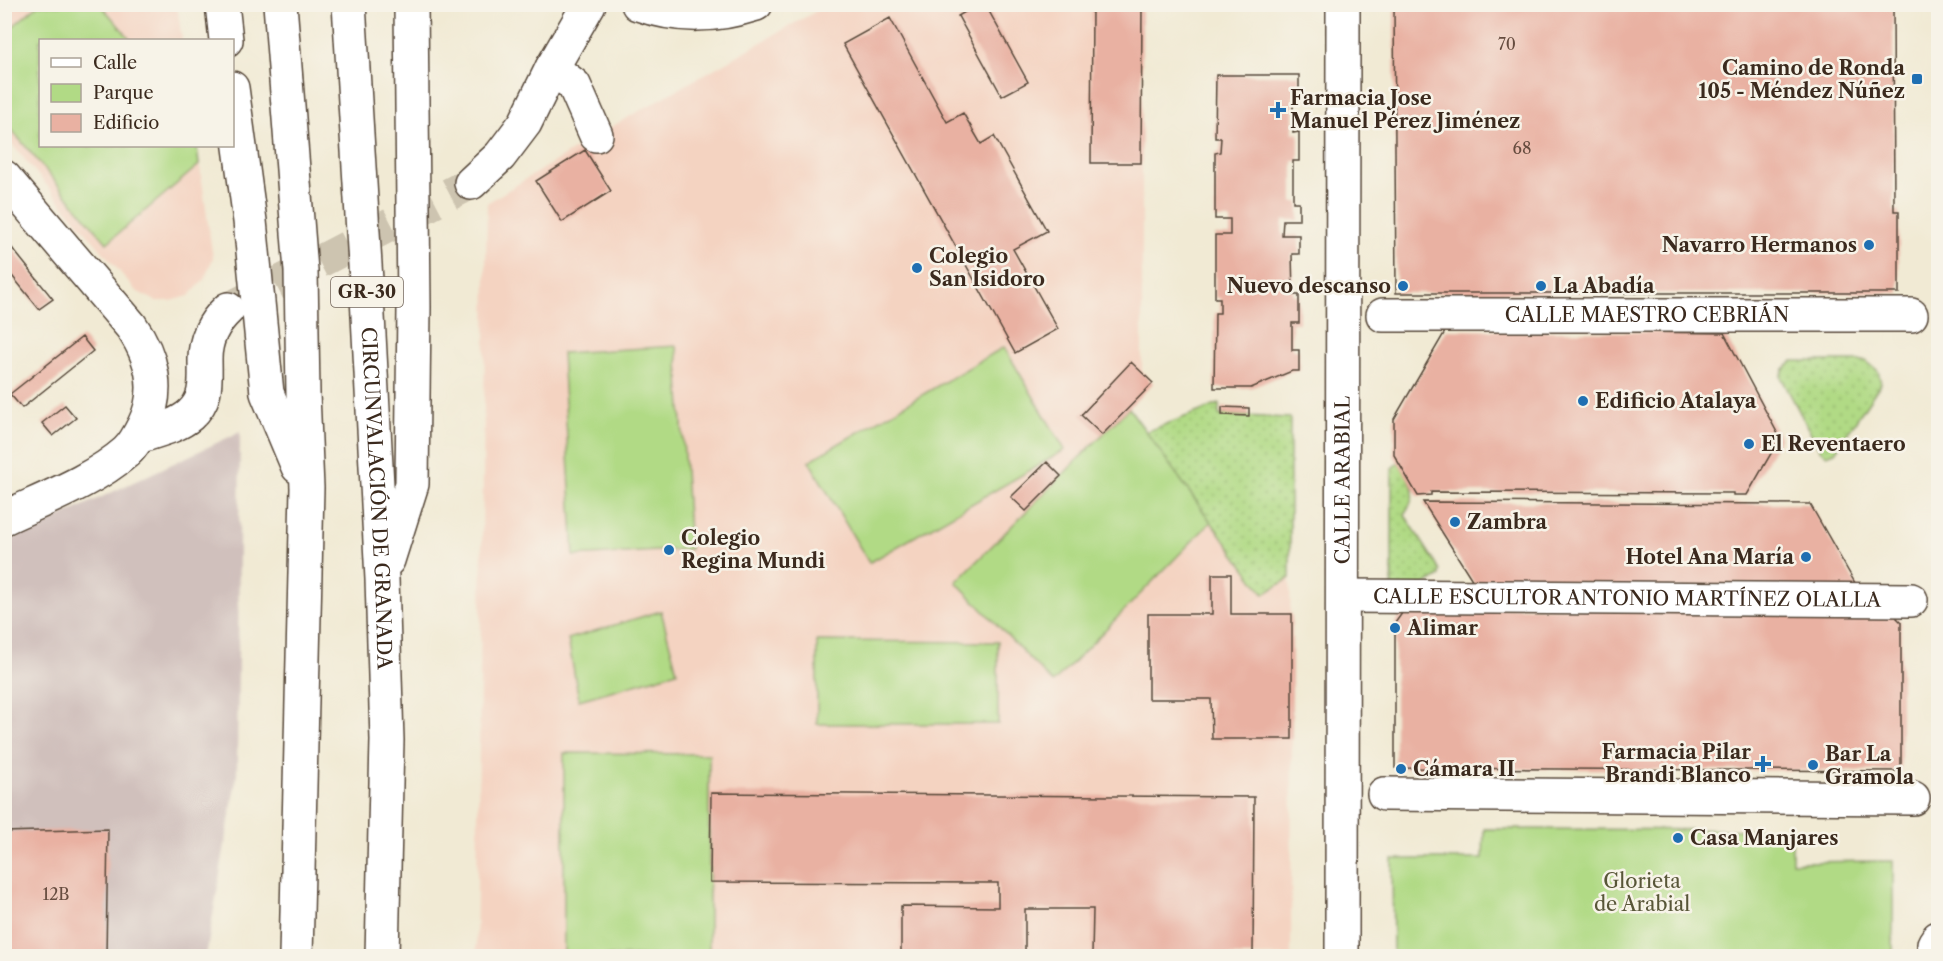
<svg xmlns="http://www.w3.org/2000/svg" width="1943" height="961" font-family="'Libre Caslon Text',serif">
	<defs>
		<pattern id="grass-dots" width="8" height="8" patternUnits="userSpaceOnUse" patternTransform="scale(1.5)"><rect width="8" height="8" fill="#b1da85"/><path d="M2 2h.1M6 6h.1" fill="none" stroke="#99bb72" stroke-width="1.8" stroke-linecap="round"/></pattern>
	</defs>
	<rect width="100%" height="100%" fill="#f7f3e8"/>
	<filter id="ink" filterUnits="userSpaceOnUse"><feTurbulence type="fractalNoise" baseFrequency=".0167" numOctaves="2"/><feDisplacementMap in="SourceGraphic" scale="12" xChannelSelector="R" yChannelSelector="G"/><feConvolveMatrix kernelMatrix="1 2 1 2 8 2 1 2 1" color-interpolation-filters="sRGB"/></filter>
	<filter id="wash" filterUnits="userSpaceOnUse"><feTurbulence type="fractalNoise" baseFrequency=".008" numOctaves="4" result="noise"/><feDisplacementMap in="SourceGraphic" scale="24" xChannelSelector="R" yChannelSelector="G"/><feGaussianBlur stdDeviation="1.35" result="paint"/><feColorMatrix in="noise" values="0 0 0 0 0 0 0 0 0 0 0 0 0 0 0 0 0 1.4 0 .05"/><feComposite in="paint" operator="in"/></filter>
	<g filter="url(#wash)">
		<rect width="100%" height="100%" fill="#f1ead4"/>
		<path fill="#f4d3c1" d="M4,5H177L182,40H40V146H197L213,258L204,280L189,296L171,301H156L136,291L5,136Z
			M827,5H1142V372L1153,383L1129,408L1263,593L1290,578L1292,739L1291,956H476L487,203L611,127Z"/>
		<path fill="#d0c0bc" d="M240,432L237,774L206,956H5L4,543Z"/>
		<path fill="url(#grass-dots)" stroke="#768252" stroke-width="1.5" d="M1793,361H1866L1878,371L1881,383L1835,452L1827,455L1820,450L1781,377L1784,369Z
			M1219,404V415L1290,418V578L1264,594L1145,432Z
			M1399,462C1413,487 1419,488 1405,515L1440,570V576L1420,588H1392V468Z"/>
		<path fill="#b1da85" stroke="#768252" stroke-width="1.5" d="M38,5H101L131,40H40V146H197L199,165L107,243L5,122V33Z
			M677,346L690,549L574,556L562,353Z
			M1004,347L1065,450L869,563L809,461Z
			M1129,408L1211,522L1053,683L956,582Z
			M661,611L677,672L579,700L568,639Z
			M817,641L998,642V724H817Z
			M564,753L709,754V956H564Z
			M1484,829L1792,830V862L1893,861V956H1393L1392,859H1483Z"/>
		<g id="blocks">
			<path fill="#e9b1a2" d="M979,4H985L1028,82L1002,96L958,16Z
				M1092,4H1142L1141,163H1091Z
				M1394,4H1893L1894,211H1899V293H1396Z
				M890,18L947,122L963,113L981,144L994,136L1047,231L1013,249L1058,329L1015,353L843,44Z
				M1216,75H1299V96H1293V133L1299,132V161H1293V202H1299V220H1283L1282,235H1299V254H1292L1293,295H1299V323H1292V350H1299V371H1292L1251,388H1214L1215,313H1220V298H1215V235H1230V219H1215V153L1220,152L1221,138H1215Z
				M585,150L611,191L562,222L536,181Z
				M4,238L53,299L39,309L4,266Z
				M1446,330L1724,333L1780,438L1747,495H1733V493L1431,492V495L1418,496L1394,455V419Z
				M82,337L93,351L22,408L10,394Z
				M1131,362L1153,383L1102,435L1081,415Z
				M65,405L76,418L53,436L42,423Z
				M1222,407L1249,408V416L1222,415Z
				M1047,462L1061,476L1026,511L1011,497Z
				M1423,502L1810,504L1859,590L1476,586Z
				M1212,574H1231V614H1292V739H1212L1211,699H1148V614H1212Z
				M1429,608V613H1440L1441,608H1887L1901,622V771L1395,768V623L1405,609Z
				M711,793L1254,797L1253,956H1092L1093,909H1025V956H901V906L998,907V883L710,882Z
				M108,829L106,956H4V832Z"/>
		</g>
	</g>
	<g filter="url(#ink)">
		<use href="#blocks" fill-opacity="0" stroke="#564739" stroke-width="1.5"/>
		<g fill="none" stroke-linecap="round" stroke-linejoin="round">
			<path stroke="#cdc4b0" stroke-width="33" stroke-dasharray="33 16" stroke-linecap="butt" d="M232,307L471,183"/>
			<defs>
				<g id="minor">
					<path d="M552,68L574,85L596,135"/>
					<path d="M4,177L131,326C152,356 161,391 144,425C139,435 134,445 126,452C93,481 44,499 4,518"/>
					<path d="M471,183L500,156L525,123L552,68L589,4"/>
					<path id="s1" d="M1383,315H1911"/>
					<path d="M138,437C155,431 176,427 190,415C208,399 205,381 205,359C205,339 214,322 228,309"/>
					<path id="s2" d="M1343,596L1911,600"/>
					<path d="M1384,794L1913,798"/>
				</g>
				<g id="major">
					<path d="M638,4C678,18 715,17 756,4"/>
					<path id="s3" d="M1342,956L1343,4"/>
					<path d="M1934,956V944L1938,938"/>
				</g>
				<g id="highway">
					<path d="M222,4L226,40"/>
					<path d="M280,4L301,271L303,394L307,488L296,956"/>
					<path id="s4" d="M349,4L367,297L382,579L387,740L382,956"/>
					<path d="M232,88L250,221L267,393L298,467"/>
					<path d="M388,560L412,484L414,307L411,4"/>
				</g>
			</defs>
			<use href="#minor" stroke="#564739" stroke-width="36"/>
			<use href="#major" stroke="#564739" stroke-width="36"/>
			<use href="#highway" stroke="#564739" stroke-width="36"/>
			<use href="#minor" stroke="#fff" stroke-width="33"/>
			<use href="#major" stroke="#fff" stroke-width="33"/>
			<use href="#highway" stroke="#fff" stroke-width="33"/>
		</g>
	</g>
	<g fill="#1f6fb2" stroke="#f7f3e8" stroke-width="2">
		<rect x="1911" y="73" width="12" height="12" rx="3"/>
		<path d="M1275 101h6v6h6v6h-6v6h-6v-6h-6v-6h6z"/>
		<circle cx="1869" cy="245" r="6"/>
		<circle cx="917" cy="268" r="6"/>
		<circle cx="1403" cy="286" r="6"/>
		<circle cx="1541" cy="286" r="6"/>
		<circle cx="1583" cy="401" r="6"/>
		<circle cx="1749" cy="444" r="6"/>
		<circle cx="1455" cy="522" r="6"/>
		<circle cx="669" cy="550" r="6"/>
		<circle cx="1806" cy="557" r="6"/>
		<circle cx="1395" cy="628" r="6"/>
		<path d="M1760 755h6v6h6v6h-6v6h-6v-6h-6v-6h6z"/>
		<circle cx="1813" cy="765" r="6"/>
		<circle cx="1401" cy="769" r="6"/>
		<circle cx="1678" cy="838" r="6"/>
	</g>
	<g text-anchor="middle" stroke-width="5" stroke-linejoin="round" paint-order="stroke">
		<g font-size="16" fill="#664c3f">
			<text x="1507" y="50">70</text>
			<text x="1522" y="154">68</text>
			<text x="56" y="900">12B</text>
		</g>
		<rect fill="#f7f3e8" stroke="#73665b" stroke-width="1.5" x="331" y="277" width="72" height="30" rx="4.5"/>
		<g font-size="18" font-weight="bold" fill="#3b2a1e">
			<text x="367" y="298">GR-30</text>
		</g>
		<g font-size="20" font-weight="bold" fill="#3b2a1e" stroke="#f7f3e8" text-anchor="start">
			<text x="1905" y="75" text-anchor="end">Camino de Ronda<tspan x="1905" dy="23">105 - Méndez Núñez</tspan></text>
			<text x="1290" y="105">Farmacia Jose<tspan x="1290" dy="23">Manuel Pérez Jiménez</tspan></text>
			<text x="1857" y="252" text-anchor="end">Navarro Hermanos</text>
			<text x="929" y="263">Colegio<tspan x="929" dy="23">San Isidoro</tspan></text>
			<text x="1391" y="293" text-anchor="end">Nuevo descanso</text>
			<text x="1553" y="293">La Abadía</text>
			<text x="1595" y="408">Edificio Atalaya</text>
			<text x="1761" y="451">El Reventaero</text>
			<text x="1467" y="529">Zambra</text>
			<text x="681" y="545">Colegio<tspan x="681" dy="23">Regina Mundi</tspan></text>
			<text x="1794" y="564" text-anchor="end">Hotel Ana María</text>
			<text x="1407" y="635">Alimar</text>
			<text x="1751" y="759" text-anchor="end">Farmacia Pilar<tspan x="1751" dy="23">Brandi Blanco</tspan></text>
			<text x="1825" y="761">Bar La<tspan x="1825" dy="23">Gramola</tspan></text>
			<text x="1413" y="776">Cámara II</text>
			<text x="1690" y="845">Casa Manjares</text>
		</g>
		<g font-size="20" fill="#3b2a1e" stroke="#f7f3e8">
			<text dy="7" stroke="none"><textPath href="#s1" startOffset="264">CALLE MAESTRO CEBRIÁN</textPath></text>
			<text dy="7" stroke="none"><textPath href="#s3" startOffset="476">CALLE ARABIAL</textPath></text>
			<text dy="7" stroke="none"><textPath href="#s4" startOffset="495">CIRCUNVALACIÓN DE GRANADA</textPath></text>
			<text dy="7" stroke="none"><textPath href="#s2" startOffset="284">CALLE ESCULTOR ANTONIO MARTÍNEZ OLALLA</textPath></text>
		</g>
		<g font-size="20" fill="#585638" stroke="#f7f3e8">
			<text x="1642" y="888">Glorieta<tspan x="1642" dy="23">de Arabial</tspan></text>
		</g>
	</g>
	<rect width="1943" height="961" fill="none" stroke="#f7f3e8" stroke-width="24"/>
	<rect x="39" y="39" width="195" height="108" fill="#f7f3e8" stroke="#aca397" stroke-width="1.5"/>
	<rect x="51" y="58" width="30" height="9" fill="#ffffff" stroke="#aca397" stroke-width="1.5"/>
	<text x="93" y="69" font-size="18" fill="#3b2a1e">Calle</text>
	<rect x="51" y="84" width="30" height="18" fill="#b1da85" stroke="#aca397" stroke-width="1.5"/>
	<text x="93" y="99" font-size="18" fill="#3b2a1e">Parque</text>
	<rect x="51" y="114" width="30" height="18" fill="#e9b1a2" stroke="#aca397" stroke-width="1.5"/>
	<text x="93" y="129" font-size="18" fill="#3b2a1e">Edificio</text>
</svg>
